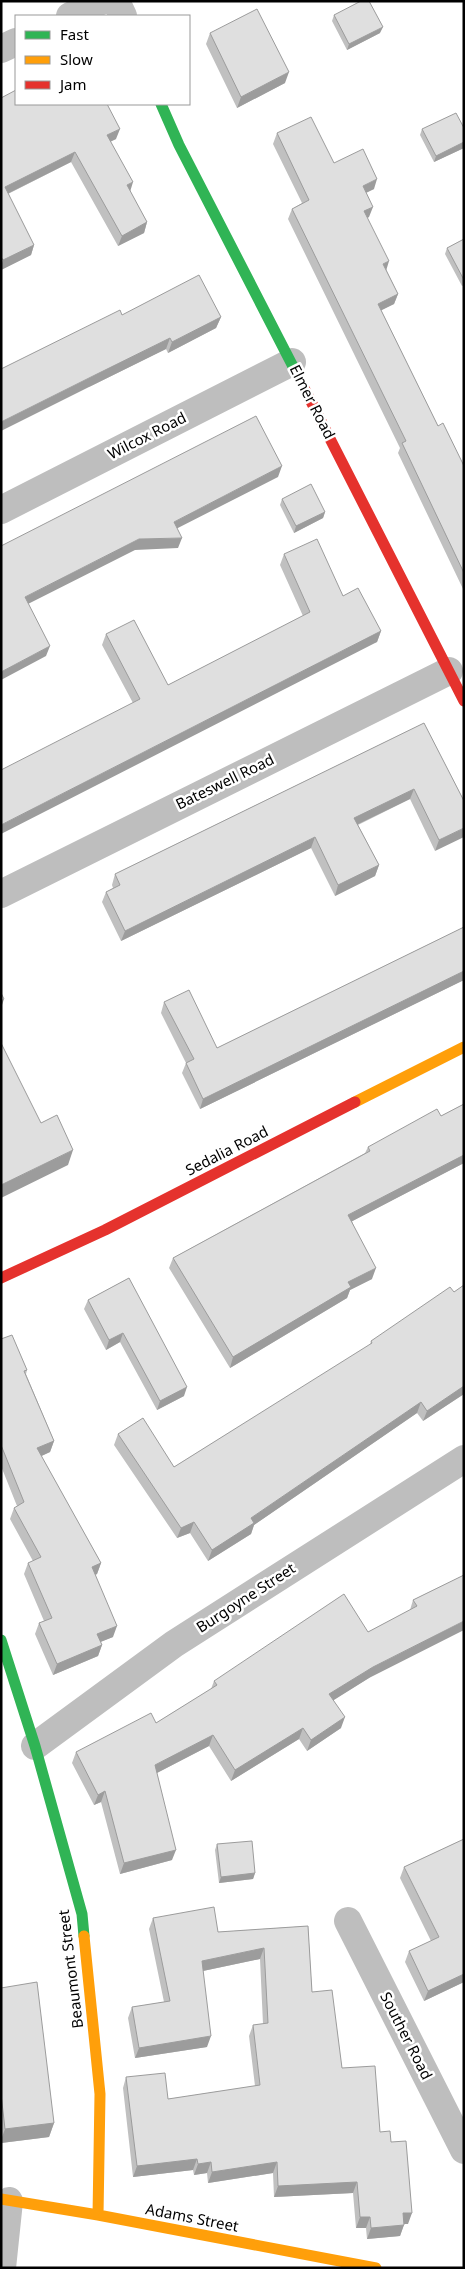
<svg xmlns="http://www.w3.org/2000/svg" width="465" height="2269" font-family="'Noto Sans',sans-serif">
	<rect width="100%" height="100%" fill="#fff"/>
	<g fill="none" stroke-linecap="round" stroke-linejoin="round">
		<path stroke="#bebebe" stroke-width="28" d="M116,1L123,16
			M70,16L101,1
			M1,49L16,42
			M1,510L292,362
			M1,894L449,671
			M35,1746L174,1644L464,1459
			M348,1921L464,2150
			M2,2268L9,2201"/>
		<path stroke="#30b455" stroke-width="11" d="M161,104L179,145L301,382
			M1,1640L35,1746L82,1914L84,1936"/>
		<path stroke="#ff9f0a" stroke-width="11" d="M355,1102L464,1047
			M84,1936L100,2094L98,2215
			M1,2199L98,2215L376,2268"/>
		<path stroke="#e5322d" stroke-width="11" d="M301,382L464,701
			M1,1278L105,1230L355,1102"/>
	</g>
	<path fill="#c0c0c0" d="M334,15L380,33L347,50L332,21Z
		M210,33L285,83L237,108L206,44Z
		M1,98L116,139L110,142L130,191L147,222L144,233L118,246L71,162L8,194L34,245L31,255L1,270Z
		M464,128V148L434,162L420,135L422,129Z
		M277,133L334,163L374,189L366,193L369,217L367,218L386,269L398,294L394,304L381,310L438,426L464,466V591L398,453L400,448L288,219L292,209L302,203L273,144Z
		M464,239V285L462,286L445,254L447,248Z
		M122,315L221,317L216,328L168,353L166,349L89,387Z
		M282,499L325,512L323,518L294,533L280,505Z
		M284,554L343,596L381,631L377,642L133,703L102,645L106,634L168,685L303,616L280,565Z
		M424,723L464,801L435,851L410,799L358,825L379,865L375,876L335,896L311,848L121,941L102,902L106,892L113,888L112,885L115,874Z
		M464,927V980L200,1109L182,1073L186,1063L161,1013L164,1002L217,1048Z
		M464,1104V1163L352,1221L372,1279L350,1290L347,1298L230,1368L169,1268L173,1258L365,1153L368,1147L441,1116Z
		M129,1278L184,1396L157,1410L120,1342L106,1350L84,1309L88,1300Z
		M464,1285V1394L423,1421L417,1413L254,1525L251,1534L208,1561L190,1533L177,1538L114,1445L118,1434L174,1467L370,1345L371,1341L454,1292Z
		M1,1339L27,1370L26,1374L54,1441L50,1452L41,1456L101,1563L97,1574L95,1575L113,1637L100,1642L102,1645L98,1656L53,1675L35,1634L39,1623L44,1621L24,1574L28,1563L33,1561L10,1519L14,1508L17,1506L1,1466Z
		M464,1575L369,1678L333,1700L341,1728L307,1751L299,1739L231,1781L209,1746L157,1773L172,1860L120,1874L101,1802L94,1805L72,1763L76,1752L156,1723L211,1689L214,1681L368,1632L410,1610L413,1600Z
		M464,1839V1982L424,2001L405,1962L409,1951L431,1941L400,1878L404,1867Z
		M217,1844L255,1873L253,1879L219,1883L215,1850Z
		M153,1918L218,1932L308,1926L312,1992L342,2068L380,2132L391,2142L408,2224H404L400,2236L367,2239L366,2228H356L353,2193L274,2197L273,2173L208,2183L207,2173L194,2175L193,2170L133,2177L123,2088L126,2077L168,2099L255,2086L249,2036L253,2025L263,2024L260,1959L203,1971L207,2047L135,2058L128,2018L132,2007L164,2002L149,1929Z
		M1,1988L54,2123L49,2137L1,2143Z"/>
	<path fill="#9c9c9c" d="M383,27L380,33L347,50L349,44Z
		M289,72L285,83L237,108L241,97Z
		M120,129L116,139L103,145L107,135Z
		M464,142V148L434,162L436,156Z
		M75,152L71,162L1,197L5,187Z
		M377,179L374,189L359,196L363,186Z
		M133,182L130,192L127,185Z
		M373,207L369,217L360,221L364,211Z
		M147,222L144,233L118,246L122,236Z
		M34,245L31,255L1,270V266L3,260Z
		M389,261L386,271L383,264Z
		M398,294L394,304L374,314L378,304Z
		M221,317L216,328L168,353L172,342Z
		M170,338L166,349L89,387L1,431V422L93,376Z
		M282,466L278,477L170,532L174,522Z
		M325,512L323,518L294,533L296,526Z
		M182,538L178,548L135,550L22,607L25,597L139,539Z
		M381,631L377,642L1,834V825Z
		M50,646L46,656L1,680V672Z
		M414,789L410,799L350,828L354,818Z
		M464,828V837L435,851L439,840Z
		M315,837L311,848L121,941L125,931Z
		M379,865L375,876L335,896L338,885Z
		M464,971V980L200,1109L203,1099Z
		M4,999L1,1008V1001Z
		M73,1150L68,1165L1,1198V1185Z
		M464,1155V1163L345,1225L348,1215Z
		M376,1268L372,1279L350,1290L347,1298L230,1368L233,1357L348,1282Z
		M123,1333L120,1342L106,1350L109,1340Z
		M464,1386V1394L423,1421L427,1411Z
		M187,1387L184,1396L157,1410L160,1401Z
		M421,1402L417,1413L254,1525L251,1534L208,1561L212,1550L251,1518Z
		M54,1441L50,1452L33,1460L37,1448Z
		M194,1522L190,1533L177,1538L181,1528Z
		M101,1563L97,1574L88,1578L92,1567Z
		M464,1621V1630L369,1678L326,1705L329,1694L373,1667Z
		M117,1626L113,1637L93,1645L97,1634Z
		M102,1645L98,1656L53,1675L57,1664Z
		M345,1717L341,1728L307,1751L311,1740Z
		M303,1728L299,1739L231,1781L235,1770Z
		M213,1735L209,1746L151,1776L155,1765Z
		M105,1791L101,1802L94,1805L98,1795Z
		M176,1850L172,1860L120,1874L124,1863Z
		M255,1873L253,1879L219,1883L221,1877Z
		M264,1948L260,1959L198,1972L202,1961Z
		M464,1974V1982L424,2001L428,1991Z
		M211,2036L207,2047L135,2058L139,2048Z
		M54,2123L49,2137L1,2143V2140L5,2129Z
		M197,2159L193,2170L133,2177L137,2166Z
		M211,2162L207,2173L194,2175L198,2164Z
		M277,2162L273,2173L208,2183L212,2172Z
		M357,2182L353,2193L274,2197L278,2186Z
		M403,2213H412L408,2224H399Z
		M360,2217H370L366,2228H356Z
		M404,2225L400,2236L367,2239L371,2228Z"/>
	<path fill="#dfdfdf" stroke="#9c9c9c" d="M361,1H369L383,27L349,44L334,15Z
		M257,9L289,72L241,97L210,33Z
		M16,90V104H107L120,129L107,135L133,182L127,185L147,222L122,236L75,152L5,187L34,245L3,260L1,257V98Z
		M456,113L464,128V142L436,156L422,129Z
		M311,117L334,163L363,149L377,179L363,186L373,207L364,211L389,261L383,264L398,294L378,304L438,426L443,423L464,466V573L402,443L406,441L292,209L309,200L277,133Z
		M464,239V280L447,248Z
		M199,275L221,317L172,342L170,338L93,376L1,422V369L120,310L122,315Z
		M256,416L282,466L174,522L182,538L139,539L25,597L50,646L1,672V546Z
		M311,484L325,512L296,526L282,499Z
		M317,539L343,596L358,588L381,631L1,825V770L140,699L106,634L134,620L168,685L310,612L284,554Z
		M424,723L464,801V828L439,840L414,789L354,818L379,865L338,885L315,837L125,931L106,892L120,885L115,874Z
		M464,927V971L203,1099L186,1063L194,1059L164,1002L189,990L217,1048Z
		M1,993L4,999L1,1001Z
		M1,1043L41,1123L57,1115L73,1150L1,1185Z
		M464,1104V1155L348,1215L376,1268L348,1282L351,1287L233,1357L173,1258L370,1151L368,1147L437,1109L441,1116Z
		M129,1278L187,1387L160,1401L123,1333L109,1340L88,1300Z
		M464,1285V1386L427,1411L421,1402L251,1518L254,1523L212,1550L194,1522L181,1528L118,1434L143,1418L174,1467L372,1343L371,1341L450,1287L454,1292Z
		M12,1335L27,1370L24,1371L54,1441L37,1448L101,1563L92,1567L117,1626L97,1634L102,1645L57,1664L39,1623L52,1618L28,1563L41,1557L14,1508L24,1502L1,1445V1339Z
		M464,1575V1621L373,1667L329,1694L345,1717L311,1740L303,1728L235,1770L213,1735L155,1765L176,1850L124,1863L105,1791L98,1795L76,1752L151,1713L156,1723L217,1685L214,1681L344,1594L368,1632L417,1606L413,1600Z
		M464,1839V1974L428,1991L409,1951L439,1937L404,1867Z
		M252,1841L255,1873L221,1877L217,1844Z
		M214,1907L218,1932L308,1926L312,1992L332,1990L342,2068L375,2066L380,2132L390,2131L391,2142L406,2141L412,2213H403L404,2225L371,2228L370,2217H360L357,2182L278,2186L277,2162L212,2172L211,2162L198,2164L197,2159L137,2166L126,2077L165,2073L168,2099L260,2085L253,2025L268,2023L264,1948L202,1961L211,2036L139,2048L132,2007L170,2001L153,1918Z
		M37,1982L54,2123L5,2129L1,2094V1988Z"/>
	<g text-anchor="middle" stroke-width="5" stroke-linejoin="round" paint-order="stroke">
		<g font-size="15" fill="#000" stroke="#fff">
			<text transform="translate(312 402) rotate(63)" y="5">Elmer Road</text>
			<text transform="translate(147 436) rotate(-27)" y="5">Wilcox Road</text>
			<text transform="translate(225 782) rotate(-26)" y="5">Bateswell Road</text>
			<text transform="translate(227 1151) rotate(-27)" y="5">Sedalia Road</text>
			<text transform="translate(246 1598) rotate(-33)" y="5">Burgoyne Street</text>
			<text transform="translate(71 1969) rotate(-97)" y="5">Beaumont Street</text>
			<text transform="translate(406 2036) rotate(63)" y="5">Souther Road</text>
			<text transform="translate(192 2218) rotate(11)" y="5">Adams Street</text>
		</g>
	</g>
	<rect width="465" height="2269" fill="none" stroke="#000000" stroke-width="5"/>
	<rect x="15" y="15" width="175" height="90" fill="#ffffff" stroke="#999999"/>
	<rect x="25" y="31" width="25" height="8" fill="#30b455" stroke="#999999"/>
	<text x="60" y="40" font-size="15" fill="#000000">Fast</text>
	<rect x="25" y="56" width="25" height="8" fill="#ff9f0a" stroke="#999999"/>
	<text x="60" y="65" font-size="15" fill="#000000">Slow</text>
	<rect x="25" y="81" width="25" height="8" fill="#e5322d" stroke="#999999"/>
	<text x="60" y="90" font-size="15" fill="#000000">Jam</text>
</svg>
